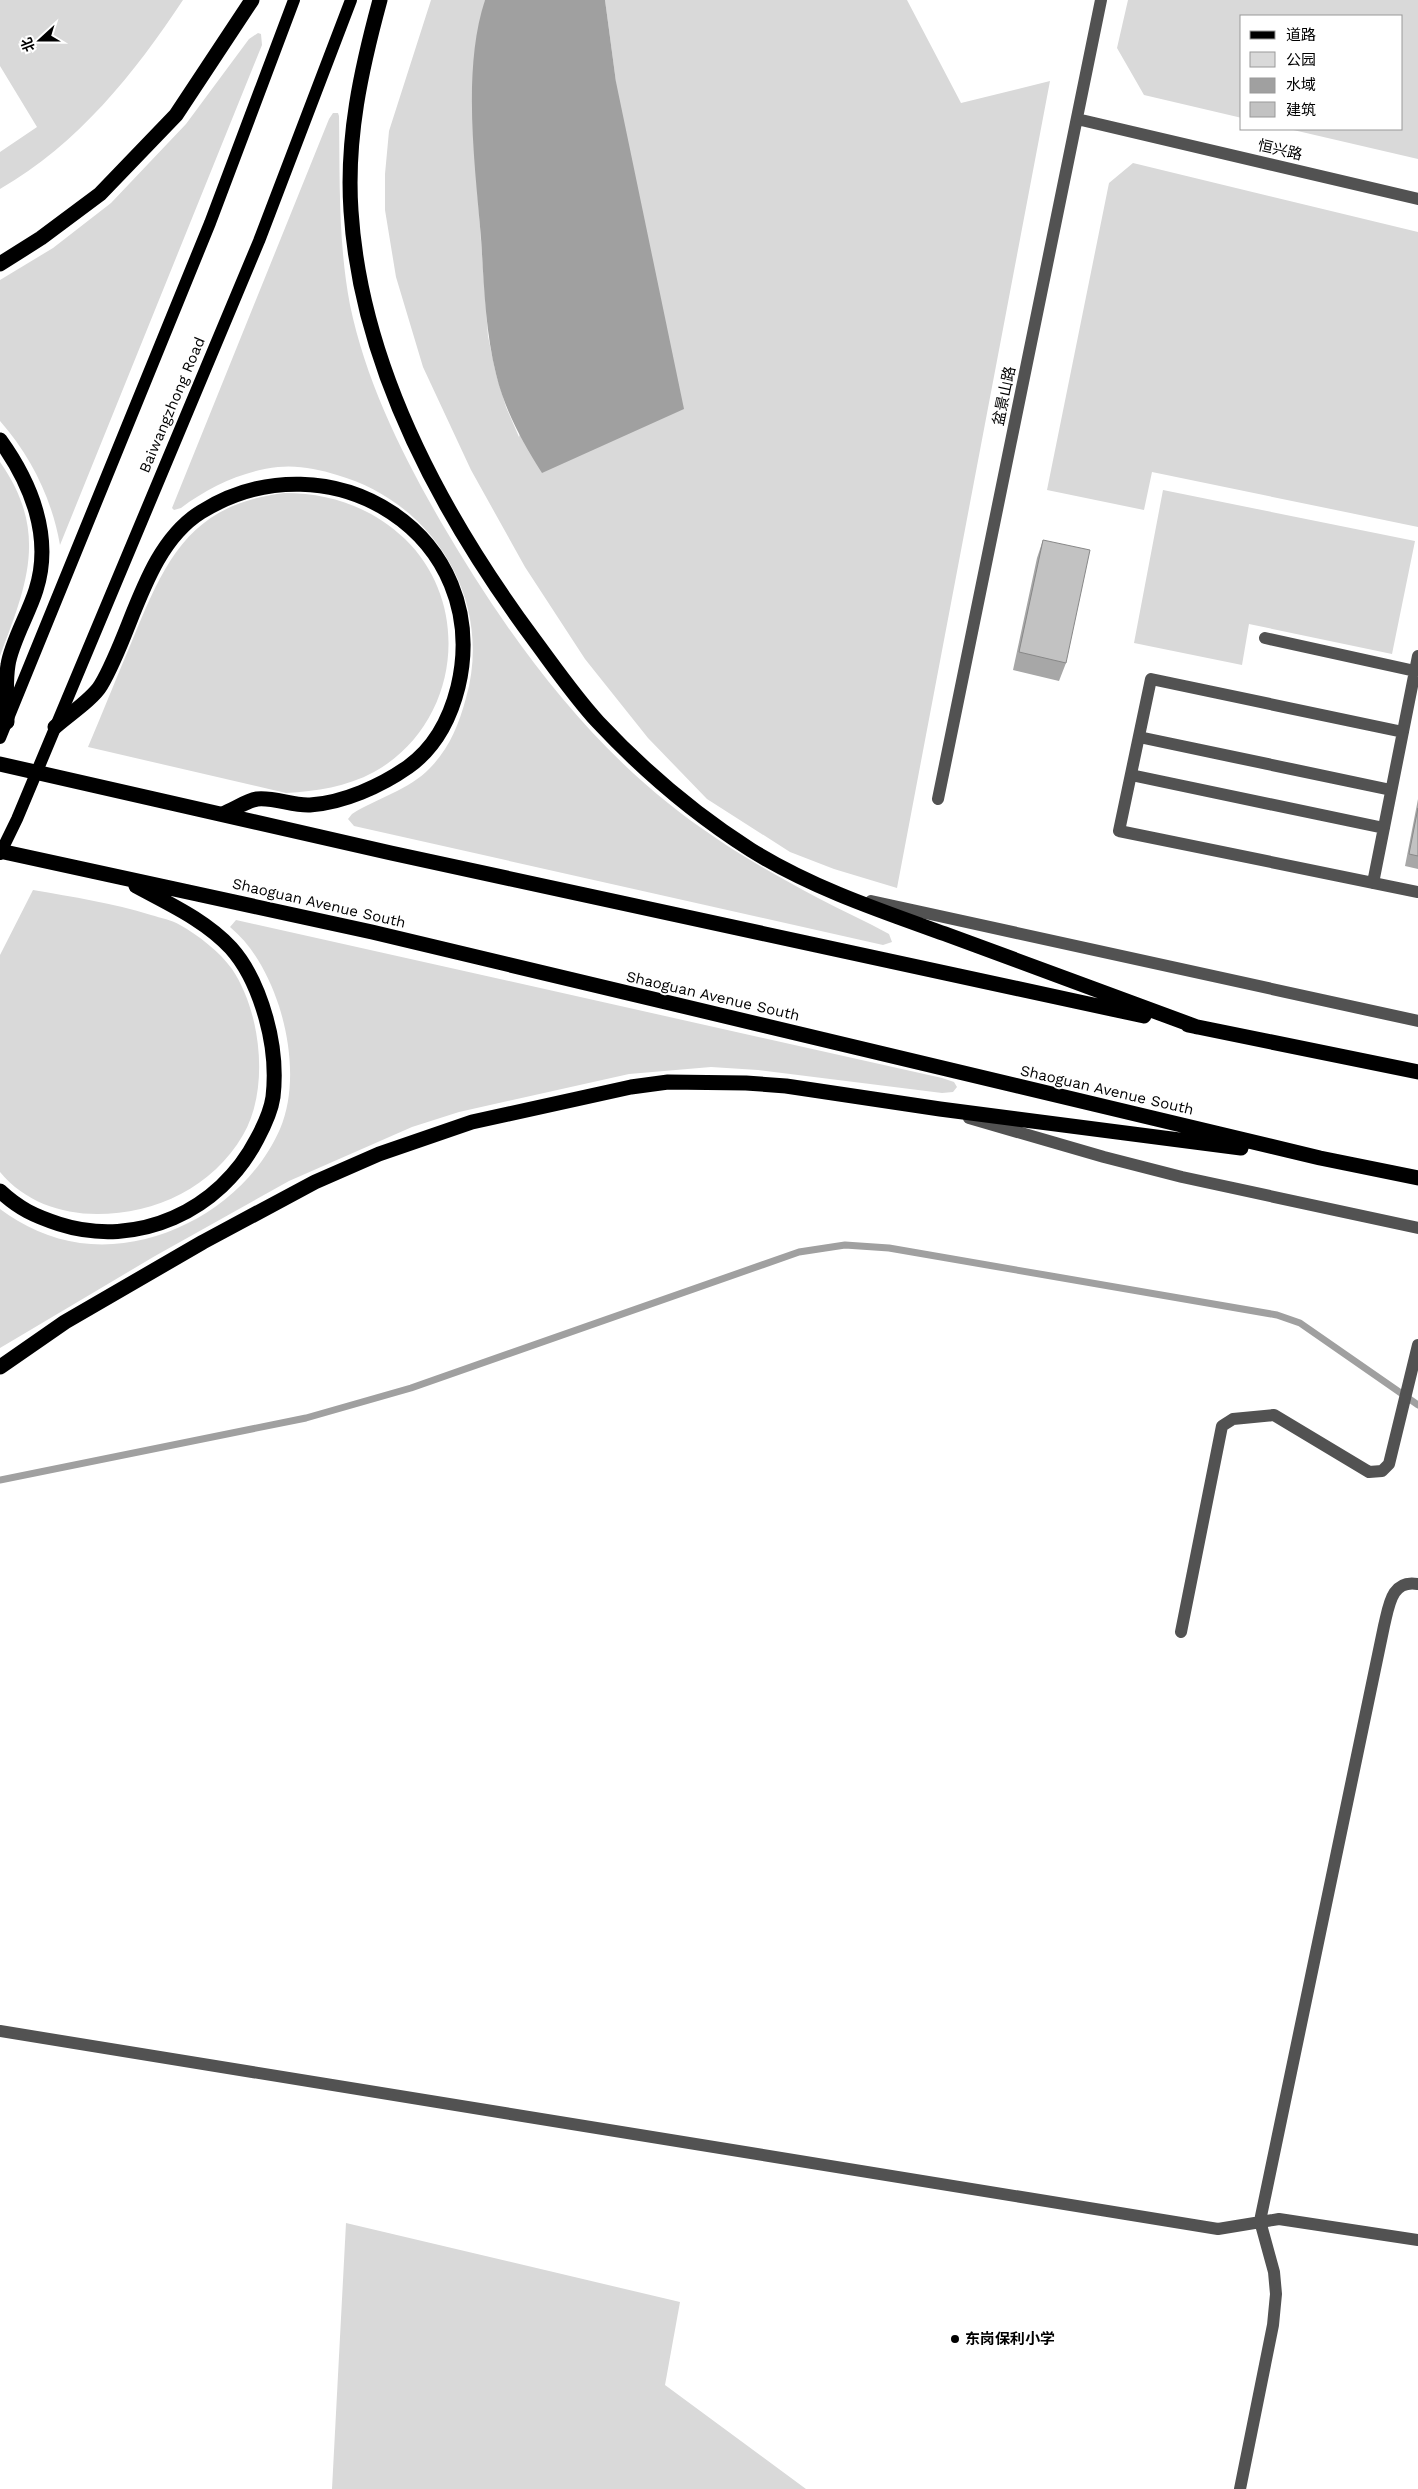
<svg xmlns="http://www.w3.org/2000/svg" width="1418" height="2489" font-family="'Work Sans','Noto Sans SC',sans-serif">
	<rect width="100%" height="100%" fill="#fff"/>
	<path fill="#d9d9d9" d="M0,0H183C134,74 78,144 0,189V152L37,127L0,66Z
		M431,0H485L473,90L477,186L488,336L496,374L506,407L519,437L616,82L605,0H907L961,103L1050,81L897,888L834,869L790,852L707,799L648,738L585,659L525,567L471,470L423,367L396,277L385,210V174L389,131Z
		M1128,0H1418V159L1289,129H1402V16H1242V118L1144,95L1117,48Z
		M258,33L261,34L262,45L60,545C52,499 31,456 0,421V280L53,248L111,203L186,124L249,39Z
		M333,113H338L339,116C340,179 338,242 350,305C366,382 402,454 441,522C501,625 574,728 668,803C714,840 766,871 818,898C842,911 866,921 889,934L892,942L883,945L354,826L348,819L352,814C377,798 409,790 430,768C449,749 459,724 466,698C494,600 433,502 337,475C318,469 298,465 278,467C243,471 209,487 181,508L174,510L172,508L329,119Z
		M1133,163L1418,232V527L1152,472L1144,510L1047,490L1109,183Z
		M0,462C49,532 27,584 0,656Z
		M1163,490L1415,541L1392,654L1249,624L1242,665L1134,643Z
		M285,493C330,493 371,507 405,539C474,606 459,725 374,772C346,787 317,791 286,793L88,747C103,712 117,676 132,641C165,561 189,504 285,493Z
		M33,890C73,897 113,903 151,915C161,918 172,920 180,925C198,935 220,952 232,969C261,1012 270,1089 243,1135C213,1187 156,1214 97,1214C60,1214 24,1201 0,1172V955Z
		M236,920L942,1078L954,1082L957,1087L953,1092L942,1093L758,1070L711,1067L629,1074L459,1112L412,1127L289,1181L155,1256L0,1348V1209C23,1226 51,1239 80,1243C160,1254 248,1203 280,1129C296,1091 291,1044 279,1006C269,976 254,947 230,927Z
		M346,2223L680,2302L665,2385L806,2489H332Z"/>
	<path fill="#a0a0a0" d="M485,0H605L616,82L684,409L542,473C522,441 505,411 496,374C485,329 484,283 481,238C475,165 462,70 485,0Z"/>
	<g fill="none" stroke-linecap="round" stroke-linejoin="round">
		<path stroke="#a0a0a0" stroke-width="7" d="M0,1480L306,1418L411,1388L799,1252L845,1245L889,1248L1277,1315L1300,1323L1418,1405"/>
		<path stroke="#525252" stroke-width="12" d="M1077,119L1418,199
			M1265,638L1415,671
			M1403,732L1151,679L1119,831L1418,892
			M1139,737L1391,790
			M1131,775L1384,828
			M938,799L1101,0
			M1373,883L1418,656
			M871,901L1418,1021
			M969,1118L1104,1157L1182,1177L1418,1228
			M1181,1632L1222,1426L1233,1419L1274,1415L1369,1472L1382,1471L1389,1464L1418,1345
			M0,2031L1218,2229L1279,2219L1418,2240
			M1240,2489L1273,2325L1276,2294L1274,2272L1260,2221L1384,1626C1389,1606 1391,1579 1418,1584"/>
		<path stroke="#000" stroke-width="12" d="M0,738L210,223L294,0
			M0,854L17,819L259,241L351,0"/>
		<path stroke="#000" stroke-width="15" d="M380,0C361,70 346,138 351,211C361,368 443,517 535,641C555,668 575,697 598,722C643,770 696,815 751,850C812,888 881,911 948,935C1031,966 1114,996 1197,1027
			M0,264L41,238L100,194L176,115L252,0
			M0,440C31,483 53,537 36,590C29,613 11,643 8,665C5,683 7,704 7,722
			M55,727C67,716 93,699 101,685C133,631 145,547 201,512C330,432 494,535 458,687C450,719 436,747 408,767C381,786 343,803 310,805C293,806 274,797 257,799C246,801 233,810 222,814
			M0,764L391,853L1144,1016
			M0,851L372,932L1320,1158L1418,1178
			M1188,1025L1418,1072
			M0,1191C19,1209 35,1216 59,1224C137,1249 220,1211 257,1139C264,1126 271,1111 273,1097C276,1071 273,1043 266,1018C259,993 249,968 231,948C205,920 169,904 136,886
			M0,1367L65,1322L203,1242L315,1182L379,1154L472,1122L631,1087L668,1082L746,1083L786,1086L940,1109L1241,1148"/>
	</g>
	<path fill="#a7a7a7" d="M1043,540L1066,663L1059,681L1013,670L1037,558Z
		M1418,799V869L1405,866Z"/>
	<path fill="#c2c2c2" stroke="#888" d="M1043,540L1090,550L1066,663L1019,652Z
		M1418,808V856L1409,854Z"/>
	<circle fill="#000" stroke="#fff" stroke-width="2" cx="955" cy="2339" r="5"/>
	<g text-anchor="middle" stroke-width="4" stroke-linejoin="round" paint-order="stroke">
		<g font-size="15" fill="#000" stroke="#fff">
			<text transform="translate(1280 150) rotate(13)" y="5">恒兴路</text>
			<text transform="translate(1004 396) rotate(-78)" y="5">盆景山路</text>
			<text transform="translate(172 405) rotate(-67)" y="5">Baiwangzhong Road</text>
			<text transform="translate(319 903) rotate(13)" y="5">Shaoguan Avenue South</text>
			<text transform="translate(713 996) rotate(13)" y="5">Shaoguan Avenue South</text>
			<text transform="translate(1107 1090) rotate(13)" y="5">Shaoguan Avenue South</text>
		</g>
		<g font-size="15" font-weight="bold" fill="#000" stroke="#fff" text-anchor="start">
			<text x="965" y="2344">东岗保利小学</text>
		</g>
	</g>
	<rect x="1240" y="15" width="162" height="115" fill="#ffffff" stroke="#999999"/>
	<rect x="1250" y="31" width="25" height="8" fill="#000000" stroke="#999999"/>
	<text x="1286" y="40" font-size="15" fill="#000000">道路</text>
	<rect x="1250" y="52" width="25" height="15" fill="#d9d9d9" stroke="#999999"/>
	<text x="1286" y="65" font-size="15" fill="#000000">公园</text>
	<rect x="1250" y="78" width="25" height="15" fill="#a0a0a0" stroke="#999999"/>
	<text x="1286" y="90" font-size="15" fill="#000000">水域</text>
	<rect x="1250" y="102" width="25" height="15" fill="#c2c2c2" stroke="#999999"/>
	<text x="1286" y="115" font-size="15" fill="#000000">建筑</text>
	<g transform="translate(40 40) rotate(249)" stroke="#ffffff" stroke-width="4" paint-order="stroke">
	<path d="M0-4L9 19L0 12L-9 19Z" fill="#000000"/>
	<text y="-8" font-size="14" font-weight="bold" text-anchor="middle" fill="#000000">北</text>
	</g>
</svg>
